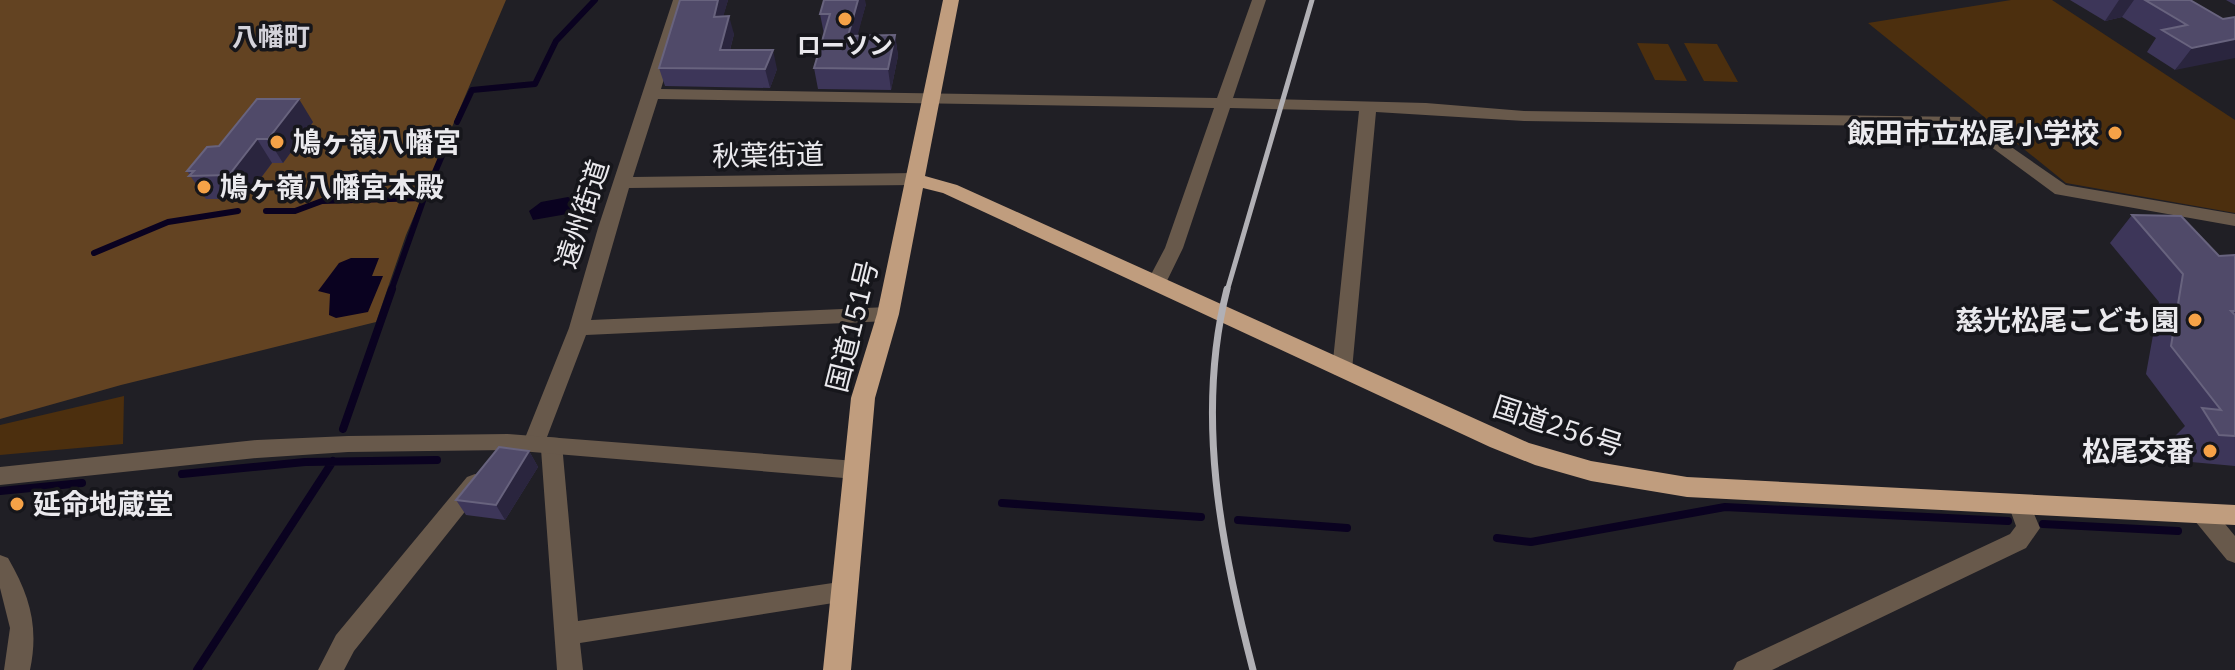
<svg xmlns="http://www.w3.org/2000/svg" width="2235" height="670" font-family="'IBM Plex Sans','Noto Sans JP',sans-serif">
	<rect width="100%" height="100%" fill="#201f25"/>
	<path fill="#4c2f0e" d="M2011,0H2052L2235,120V213L2066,183L1868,23Z
		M1637,43L1668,44L1687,81L1655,80Z
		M1684,43L1717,44L1738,82L1704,81Z
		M124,396L123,444L0,455V425Z"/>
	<path fill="#634322" d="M0,0H506L406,235L376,322L121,385L0,419Z"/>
	<path fill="#0a0220" d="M568,197L578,202L573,213L533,220L529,211L541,202Z
		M351,258H379L372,276H383L368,312L336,318L329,315L330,294L318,291L339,263Z"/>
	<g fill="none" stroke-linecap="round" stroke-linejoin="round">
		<path stroke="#0a0220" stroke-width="6" d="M457,122L472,90L535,84L556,41L595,0
			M266,211H295L322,201L424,198
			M94,253L168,222L238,211
			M391,291L424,198L449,139"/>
		<path stroke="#0a0220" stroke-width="8" d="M343,429L392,289
			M182,474L305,462L437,460
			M0,491L82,483
			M1002,503L1201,517
			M1238,520L1347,528
			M2043,524L2178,531
			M1497,538L1531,542L1725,507L2008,521
			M197,670L333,461"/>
		<path fill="#68594b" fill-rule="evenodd" d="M673,0H687L661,89L1217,98L1252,0H1266L1233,98L1426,103L1524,111L1968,117L2066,185L2235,214V226L2055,194L1964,127L1524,121L1376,112L1352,370L1349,375H1335L1332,370L1359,111L1230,108L1183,248L1163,289L1156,291L1146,284L1165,248L1214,108L658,99L633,177L914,173L923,179L914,185L629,188L591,320L888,307L898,314L888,321L586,335L547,437L559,438L562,444L578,621L846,581L854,584L858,591L854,598L846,601L580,643L583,670H557L541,449H526L523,443L569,328L598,228Z
			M475,474L483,477L486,483L483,489L354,651L344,670H318L336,635L467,477Z
			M2019,495L2027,497L2040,528L2026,548L1772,670H1733L1737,662L2010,534L2016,526L2008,504L2011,497Z
			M2203,505L2211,507L2235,536V563L2227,560L2195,521L2192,514L2195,507Z
			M0,555L8,558C30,596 39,627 30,670H4L10,628L0,588Z"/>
		<path fill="#68594b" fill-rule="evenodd" d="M508,434L856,461L864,464L867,470L864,476L856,479L508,450L348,452L257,458L0,485V467L257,440L348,436Z"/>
		<path fill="#c09d7e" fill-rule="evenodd" d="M943,0H959L925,176L957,185L1529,443L1591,461L1687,477L2235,505V525L1687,497L1591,481L1535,465L1490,447L943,193L923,188L899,314L875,398L851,670H823L851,398L877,314Z"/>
		<path stroke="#b1b0b5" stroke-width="5" d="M1227,291L1312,0"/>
		<path stroke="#b1b0b5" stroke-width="7" d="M1227,289C1195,415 1221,547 1253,670"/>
	</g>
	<path fill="#3d3659" d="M680,0H728L723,16L734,34L730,50L777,69L770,88L665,86L659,68Z
		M2070,0H2191L2223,19L2175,70L2147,52L2156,38L2122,17L2105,21Z
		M2226,0H2235V5Z
		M866,4L857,35H895L898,56L891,90L818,89L814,68L824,34L820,14Z
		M313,122L283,163H272L245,199H206L187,171L219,146Z
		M2132,215L2219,256L2235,255V466L2191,462L2175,436L2185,426L2146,374L2159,302L2110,243Z
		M529,451L538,467L505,520L466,515L456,500Z"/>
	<path fill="#2a253e" d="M718,0H728L718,35L714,17Z
		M858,0H865L866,4L852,56L848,36Z
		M2119,0H2134L2122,17L2105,21Z
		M729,16L734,34L725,68L720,50Z
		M895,35L898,56L891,90L888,69Z
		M2235,39V58L2175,70L2192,48Z
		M773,50L777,69L770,88L765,69Z
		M299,99L313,122L283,163L268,139Z
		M257,139L272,163L245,199L229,175Z
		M529,451L538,467L505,520L496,505Z"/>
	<path fill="#504a69" stroke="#68637e" stroke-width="2" d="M680,0H718L714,17L729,16L720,50H773L765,69L659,68Z
		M824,0H858L848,36L895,35L888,69L814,68L830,14H820Z
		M2145,0H2190L2223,19L2235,17V39L2192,48L2162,30L2187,25Z
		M257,99H299L268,139H257L229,175L189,176L194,171H187L207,147L219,146Z
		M2132,215L2181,216L2219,256L2235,255V311H2231L2235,315V436L2219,435L2202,408L2221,410L2171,346L2183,274Z
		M499,447L529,451L496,505L456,500Z"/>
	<g fill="#f6a247" stroke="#16161b" stroke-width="3">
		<circle cx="845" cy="19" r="8"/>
		<circle cx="2115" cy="133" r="8"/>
		<circle cx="277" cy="142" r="8"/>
		<circle cx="204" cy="187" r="8"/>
		<circle cx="2195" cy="320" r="8"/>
		<circle cx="2210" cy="451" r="8"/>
		<circle cx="17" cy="504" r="8"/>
	</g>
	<g text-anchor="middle" stroke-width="7" stroke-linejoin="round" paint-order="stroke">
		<g font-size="24" font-weight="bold" fill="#eae9ed" stroke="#16161b">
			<text x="845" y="54">ローソン</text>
		</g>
		<g font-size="26" font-weight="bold" fill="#d4d3db" stroke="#16161b">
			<text x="271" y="46">八幡町</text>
		</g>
		<g font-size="28" font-weight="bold" fill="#eae9ed" stroke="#16161b" text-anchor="end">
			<text x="2099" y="143">飯田市立松尾小学校</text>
			<text x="293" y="152" text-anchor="start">鳩ヶ嶺八幡宮</text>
			<text x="220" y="197" text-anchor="start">鳩ヶ嶺八幡宮本殿</text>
			<text x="2179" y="330">慈光松尾こども園</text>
			<text x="2194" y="461">松尾交番</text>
			<text x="33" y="514" text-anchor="start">延命地蔵堂</text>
		</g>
		<g font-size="28" fill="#eae9ed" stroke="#16161b">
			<text transform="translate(768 155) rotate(-1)" y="10">秋葉街道</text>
			<text transform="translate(582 214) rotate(-72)" y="10">遠州街道</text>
			<text transform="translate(852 326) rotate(-76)" y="10">国道151号</text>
			<text transform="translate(1558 426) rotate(18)" y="10">国道256号</text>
		</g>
	</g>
</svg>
